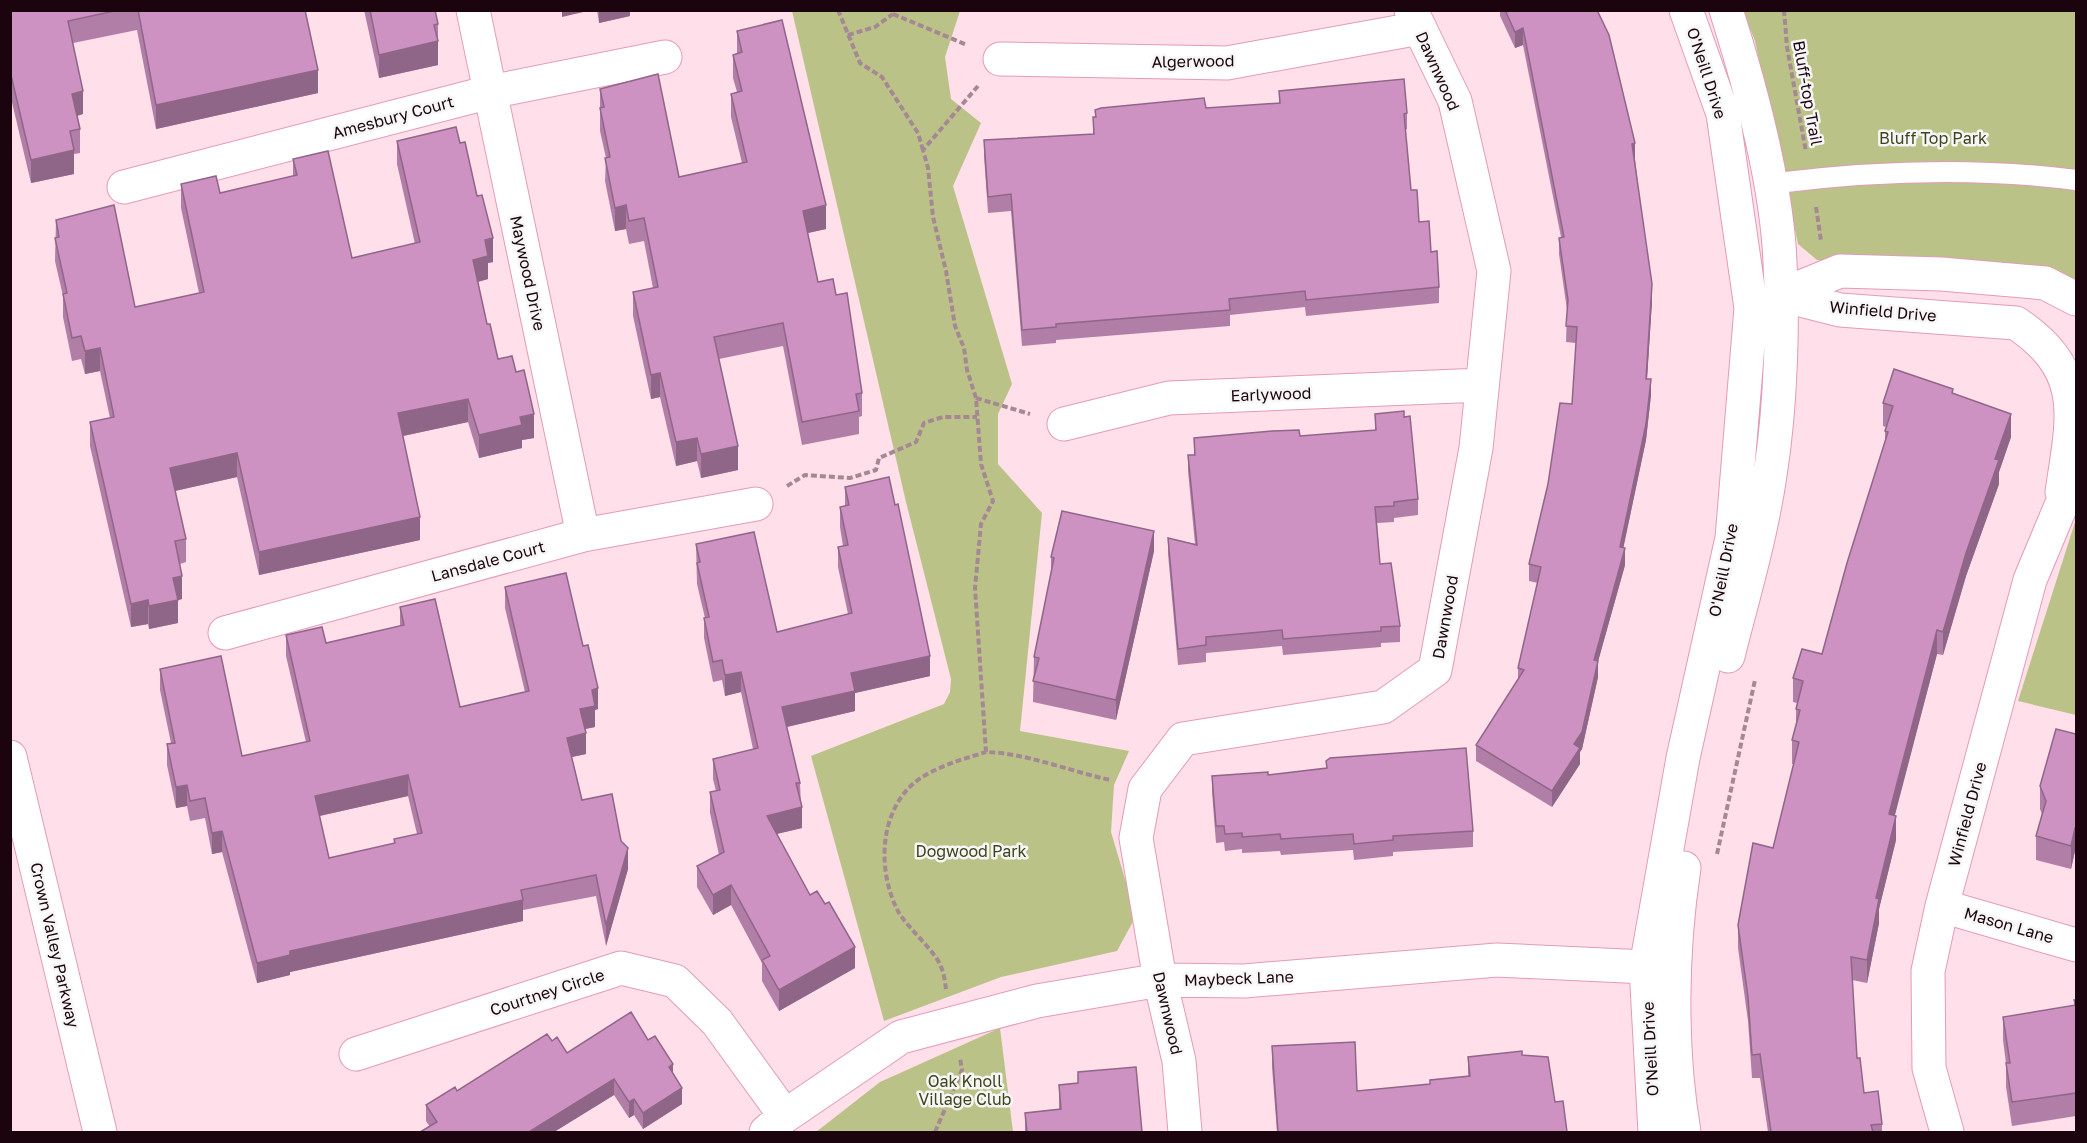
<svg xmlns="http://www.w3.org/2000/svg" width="2087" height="1143" font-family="'Golos Text',sans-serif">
	<rect width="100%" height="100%" fill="#ffdfea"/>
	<path fill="#bbc287" d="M792,11H960L945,57L951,99L981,123L953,186L1012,384L998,414V464L1042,513L1020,731L1129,751L1114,785L1111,832L1136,916L1117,951L1001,977L884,1021L811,756L944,704L950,692L951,679L906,502Z
		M1743,11H2076V282L1817,260L1798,244L1755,41Z
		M2076,519V715L2018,701Z
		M1000,1028L1013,1132H816L880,1082Z"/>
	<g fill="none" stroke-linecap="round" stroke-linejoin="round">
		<defs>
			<path id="service" d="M1769,184C1870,171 1975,167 2076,180"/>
			<path id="minor" d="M473,10L583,535
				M1000,59L1227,63L1420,28
				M124,187L490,92L665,57
				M1781,295L1840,310L2016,323C2087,371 2073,417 2062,492
				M1781,295L1840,271L1941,274L2045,283L2076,299
				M1064,424L1169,398L1482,385
				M225,633L583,535L756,504
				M1942,906L2076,945
				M356,1054L621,968L675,981L717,1022L785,1116
				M766,1132L785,1116L901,1037L1037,1001L1160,980L1244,981L1497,960L1646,967L1674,962
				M1185,1132L1179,1061L1160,980L1136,838L1145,789L1183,739L1383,707L1435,670L1476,448L1494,271L1455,101L1411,10
				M1947,1132L1929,1068L1928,971L1942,906L2030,580L2076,470"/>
			<path id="secondary" d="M1726,10C1749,82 1773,170 1779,245C1784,315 1781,406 1770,475C1761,537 1743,596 1728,656
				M1684,868C1671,952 1670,1049 1684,1132
				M1655,1132L1646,967L1683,758L1732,538L1751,308L1723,114L1686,10"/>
			<path id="primary" d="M10,757L100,1132"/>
		</defs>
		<use href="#service" stroke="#e49ab8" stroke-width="22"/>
		<use href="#minor" stroke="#e49ab8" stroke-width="35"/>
		<use href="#secondary" stroke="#e49ab8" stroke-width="35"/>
		<use href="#primary" stroke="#e49ab8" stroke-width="35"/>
		<path stroke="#a58893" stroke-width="4" stroke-dasharray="6 3" stroke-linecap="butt" d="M838,10L860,63L882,77L918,133L923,150
			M1784,10L1787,47L1806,152
			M893,14L967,45
			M848,35L875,27L893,14L894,10
			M978,86L923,150L928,168L933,217L946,271L955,326L964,348L967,370L976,398L981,464L993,501L981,524L975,588L986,752C1025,753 1070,771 1110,780
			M1816,207L1821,241
			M976,398L1030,414
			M787,486L805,475L850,478L876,470L879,458L916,442L924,423L943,417H977
			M1717,854L1755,680
			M946,989C945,982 944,973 941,967C936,952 909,929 899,913C876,871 878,806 922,777C942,765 963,759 986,752
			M935,1132L962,1070L960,1058"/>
		<use href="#service" stroke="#fff" stroke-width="20"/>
		<use href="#minor" stroke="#fff" stroke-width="33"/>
		<use href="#secondary" stroke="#fff" stroke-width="33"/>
		<use href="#primary" stroke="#fff" stroke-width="33"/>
	</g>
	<path fill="#b17ea7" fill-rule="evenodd" d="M10,10H305L318,93L156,129L137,30L73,43L83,114L77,116L80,129V153L74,154V174L31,183L10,94Z
		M364,10H435L438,24V65L379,78Z
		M597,10H630V16L599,23Z
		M1500,10H1597L1635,159L1652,301L1647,379L1651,395L1646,440L1623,548L1625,565L1598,661V677L1582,749L1580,752V764L1552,807L1476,761V745L1518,679V668L1538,583L1529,581V564L1572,404L1576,343L1566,342L1567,310L1559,254V238L1561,237L1523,45L1515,48L1500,16Z
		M737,31L826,229L808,233L818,282L836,295L862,393V416L859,417V434L802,445L783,346L719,359L738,470L701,478L697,461L676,466L660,397L651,399L633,316V292L653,288L644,241L629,244L626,229L615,231L605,181L606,158L600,131V89L679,177L742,163L731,117V94L737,92L733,78V55L737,54Z
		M1279,91L1407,113V129L1405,130L1411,190L1419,222L1431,252L1439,287V303L1306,316L1305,307L1230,315V326L1056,340V343L1022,346L1011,211L988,213L984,156V140L1093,134V117H1095V110L1206,108L1279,103Z
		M397,141L460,143L477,196L493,262L488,263V279L478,282L487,324L498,359L534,438L522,440V448L479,458L468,422L403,436L420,540L259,575L237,477L175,491L186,539V562L180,564L182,599L178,600V623L149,629L148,624L131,627L90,446V422L110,418L100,371L85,374L81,359L72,361L63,317V296L55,261L56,220L135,307L199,293L181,208V184L220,193L293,176V159L352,258L415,244L397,164Z
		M1953,394L2011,437L1999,472V484L1966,576L1943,655L1937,654L1894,816L1896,840L1879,909V923L1867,983L1852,980L1857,1058L1864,1093L1882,1124V1132H1768L1760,1078H1752L1748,1021L1738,948V925L1773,848L1794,764H1792V740L1796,726V709L1797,703L1793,702V678L1822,654L1885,444V431L1886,427L1883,426V403Z
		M1375,414L1404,417L1418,499V515L1394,518V522L1377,523L1380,564L1400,626V642L1381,643V647L1283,655L1282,646L1206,653V662L1178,665L1168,554V538L1195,544L1188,471V455H1194V438L1300,436L1375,430Z
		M845,487L930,676L855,693V711L787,727L800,783L802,828L777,834L810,895L855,968L779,1011L762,981V963L731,905L713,915L697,887V866L719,855L710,813V792L716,791L713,779V759L753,749L741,692L725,696L722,680L713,682L704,638V618H705L697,584L696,544L777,632L848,614L838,567V547L843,546L840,527V507L845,506Z
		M1154,551L1116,720L1033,702L1034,657L1051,575V557Z
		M505,587L598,709L595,710V727L585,729L586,754L572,757L582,800L621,841L628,869L606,946L596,896L523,910V921L290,972V975L257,983L222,852L212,854L205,818L190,821L187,806L176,808L167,765V744L171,743L160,690V669L242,756L306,742L286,656V635L326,643L400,626V607L460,707L525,692L505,608ZM408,796L417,834L394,839V844L329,858L319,816Z
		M2076,734V852L2075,851L2071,869L2036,860V836L2042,814L2040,809V786Z
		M1326,761L1473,831V847L1393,852V856L1354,860L1353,850L1281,855L1280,851L1242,853V849L1225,851L1224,842L1216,843L1212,792V776L1268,775L1326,768Z
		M2074,1000H2076V1116L2012,1126L2006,1087V1063L2003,1040V1017L2074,1006Z
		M648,1040L673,1074L682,1104L643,1129L634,1115L629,1118L614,1095L554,1132H420L430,1127L426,1121V1105L457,1091L552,1041L567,1053Z
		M1272,1046L1357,1091L1430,1084L1468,1076V1057L1522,1055L1555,1102L1567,1132H1277L1272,1067Z
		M1078,1072L1142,1132H1025V1113L1059,1109V1085L1078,1083Z"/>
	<path fill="#906688" d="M562,10H592L562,17Z
		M599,10H630V16L599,23Z
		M1523,28V45L1515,48V32Z
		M438,41V65L379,78V55Z
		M318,70V93L156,129V105Z
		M83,91V114L72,117V94Z
		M1635,143V159L1632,160V144Z
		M74,150V174L31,183V160Z
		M626,205V229L615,231V208Z
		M826,205V229L803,234V211Z
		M493,238V262L488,263V279L473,283V260L485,240Z
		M1652,284V301L1646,395V379Z
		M100,348V371L85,374V351Z
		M660,373V397L651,399V375Z
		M1651,379V395L1646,440L1620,564V547Z
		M468,399V422L398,437V413Z
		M534,414V438L522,440V448L479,458V435L520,417Z
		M2011,414V437L1999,472V484L1966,576L1943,655V632L1966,553L1995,459Z
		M697,438V461L676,466V442Z
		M738,446V470L701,478V454Z
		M237,453V477L170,492V468Z
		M420,517V540L259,575V552Z
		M1154,531V551L1116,720V700Z
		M1625,548V565L1594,676V660Z
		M182,576V599L178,600V623L149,629V606L173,578Z
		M148,600V624L131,627V604Z
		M1937,630V654L1889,838V814Z
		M930,656V676L855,693V711L782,728V707L851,673Z
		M1598,661V677L1582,749L1580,752V764L1552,807V791L1574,744Z
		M741,672V692L725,696V675Z
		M598,688V709L595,710V727L580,730V709L592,690Z
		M586,733V754L567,758V738Z
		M408,775V796L315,817V796Z
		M187,785V806L176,808V787Z
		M802,807V828L767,836V816Z
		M1896,816V840L1879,909V923L1867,983V960L1876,898Z
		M2075,828V851L2071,869V846Z
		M222,831V852L212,854V833Z
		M628,848V869L606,946V925Z
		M731,885V905L713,915V895Z
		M523,900V921L290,972V975L257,983V963L290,951Z
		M855,947V968L779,1011V990Z
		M673,1064V1080L669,1067Z
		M614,1079V1095L554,1132H529Z
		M682,1088V1104L643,1129V1113Z
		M634,1099V1115L629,1118V1102Z"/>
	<path fill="#ce92c2" stroke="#906688" stroke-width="1.5" fill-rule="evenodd" d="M10,10H119L68,21L83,91L72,94L80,129L70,131L74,150L31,160L10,71Z
		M138,10H305L318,70L156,105Z
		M370,10H435L438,24L434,25L438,41L379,55Z
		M1505,10H1597L1609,35L1635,143L1632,144L1652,284L1646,379H1651L1646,424L1620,547L1625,548L1594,660L1598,661L1582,732L1574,744L1580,748L1552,791L1476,745L1524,670L1518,668L1541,567L1529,564L1548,484L1560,403L1572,404L1577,327L1566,326L1568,300L1559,238L1564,237L1523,28L1515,32Z
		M782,20L826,205L803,211L818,282L833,279L836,295L847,293L862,393L856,394L859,411L802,422L783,323L714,337L738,446L701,454L697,438L676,442L660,373L651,375L633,292L658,287L644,218L629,221L626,205L615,208L605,158L610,157L600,108L604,107L600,89L658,74L679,177L747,162L731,94L742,91L733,55L742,52L737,31Z
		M1404,79L1407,113L1404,114L1411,190H1417L1419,222L1429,221L1431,252L1437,251L1439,287L1306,300L1305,291L1229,299L1230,310L1056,324V327L1022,330L1011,194L988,197L984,140L1094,134L1093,117H1096L1095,110L1101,108L1204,98L1206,108L1280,103L1279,91Z
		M456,127L460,143L465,142L477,196L482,195L493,238L485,240L488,256L473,260L487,324H490L498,359L512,356L516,372L524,370L534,414L520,417L522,425L479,435L468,399L398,413L420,517L259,552L237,453L170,468L186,539L175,541L182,576L173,578L178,600L149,606L148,600L131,604L90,422L114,417L100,348L85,351L81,336L72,338L63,294L67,293L55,238L59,237L56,220L114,205L135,307L204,292L181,184L216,176L220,193L297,175L293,159L328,151L352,258L420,242L397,141Z
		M1894,369L1953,389L1952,393L2011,414L1995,459L1999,460L1966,553L1943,632L1937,630L1889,814L1896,816L1876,898L1879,899L1867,960L1851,957L1857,1058H1860L1864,1093L1878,1091L1882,1124L1871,1125L1873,1132H1771L1760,1054L1752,1055L1748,997L1738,925L1753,843L1773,848L1799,742L1792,740L1800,710L1796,709L1803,681L1793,678L1802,649L1822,654L1847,563L1888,432L1885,431L1893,406L1883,403Z
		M1404,411V417L1410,416L1418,499L1394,502V506L1375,507L1380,564L1391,563L1400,626L1381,627V631L1283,639L1282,630L1206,637V645L1178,649L1168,538L1197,545L1188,455H1195L1194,438L1272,431L1299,430L1300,436L1376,430L1375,414Z
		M889,477L895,505L898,504L930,656L851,673L855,691L782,707L800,783H796L802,807L767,816L810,895L817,891L825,904L829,902L855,947L779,990L762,960L770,956L731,885L713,895L697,866L724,852L710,792L720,790L713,759L758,748L741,672L725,675L722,660L713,662L704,618L709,617L697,563L700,562L696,544L754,532L777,632L852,613L838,547L848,545L840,507L849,505L845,487Z
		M1062,511L1154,531L1116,700L1033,681L1039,658L1034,657L1054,558L1051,557Z
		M566,573L583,646L588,645L598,688L592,690L595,706L580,709L586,733L567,738L582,800L612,794L621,841L628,848L606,925L596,875L521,890L523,900L290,951V955L257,963L222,831L212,833L205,798L190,801L187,785L176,787L167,744L175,743L160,669L221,656L242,756L310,741L286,635L322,627L326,643L404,625L400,607L435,599L460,707L529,691L505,587ZM408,775L422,833L394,839L395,843L329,858L315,796Z
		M2056,729L2076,734V828H2075L2071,846L2036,836L2046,801L2040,786Z
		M1466,748L1473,831L1393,836V840L1354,844L1353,834L1281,839L1280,834L1242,837V833L1225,834L1224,826H1216L1212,776L1268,772V775L1327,768L1326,761L1330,758Z
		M2074,1000H2076V1093L2012,1102L2006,1063H2010L2003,1017L2076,1005Z
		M631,1012L648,1040L655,1036L673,1064L669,1067L682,1088L643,1113L634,1099L629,1102L614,1079L529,1132H420L437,1122L426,1105L455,1087L457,1091L547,1034L552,1041L557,1037L567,1053Z
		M1355,1042L1357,1091L1430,1084V1080L1470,1076L1468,1057L1522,1051V1055L1548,1057L1555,1102L1563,1101L1567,1132H1278L1272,1046Z
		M1136,1067L1142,1132H1027L1025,1113L1061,1109L1059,1085L1078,1083V1072Z"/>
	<g text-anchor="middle" stroke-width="5" stroke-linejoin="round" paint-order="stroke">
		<g font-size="16" fill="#1c040f" stroke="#f6f6f6">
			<text transform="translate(1193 61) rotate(-1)" y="6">Algerwood</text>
			<text transform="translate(1438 71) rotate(66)" y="6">Dawnwood</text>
			<text transform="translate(1707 73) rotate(72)" y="6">O'Neill Drive</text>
			<text transform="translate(1808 93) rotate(80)" y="6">Bluff-top Trail</text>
			<text transform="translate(393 117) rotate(-15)" y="6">Amesbury Court</text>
			<text transform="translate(528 273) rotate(78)" y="6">Maywood Drive</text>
			<text transform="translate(1883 311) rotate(5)" y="6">Winfield Drive</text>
			<text transform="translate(1271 394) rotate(-2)" y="6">Earlywood</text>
			<text transform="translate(488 561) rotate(-15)" y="6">Lansdale Court</text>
			<text transform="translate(1723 570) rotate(-79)" y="6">O'Neill Drive</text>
			<text transform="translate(1445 617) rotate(-80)" y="6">Dawnwood</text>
			<text transform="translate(1967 814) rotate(-75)" y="6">Winfield Drive</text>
			<text transform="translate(2009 925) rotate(16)" y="6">Mason Lane</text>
			<text transform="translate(55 945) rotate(77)" y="6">Crown Valley Parkway</text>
			<text transform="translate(1239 978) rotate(-2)" y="6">Maybeck Lane</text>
			<text transform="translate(547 992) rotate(-18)" y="6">Courtney Circle</text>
			<text transform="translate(1168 1013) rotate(77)" y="6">Dawnwood</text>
			<text transform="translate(1650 1049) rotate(-93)" y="6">O'Neill Drive</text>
		</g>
		<g font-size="16" fill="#40441c" stroke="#f6f6f6">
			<text x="1933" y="144">Bluff Top Park</text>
			<text x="971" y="857">Dogwood Park</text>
			<text x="965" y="1087">Oak Knoll<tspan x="965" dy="18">Village Club</tspan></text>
		</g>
	</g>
	<rect width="2087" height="1143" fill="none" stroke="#1c040f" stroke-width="24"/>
</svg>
